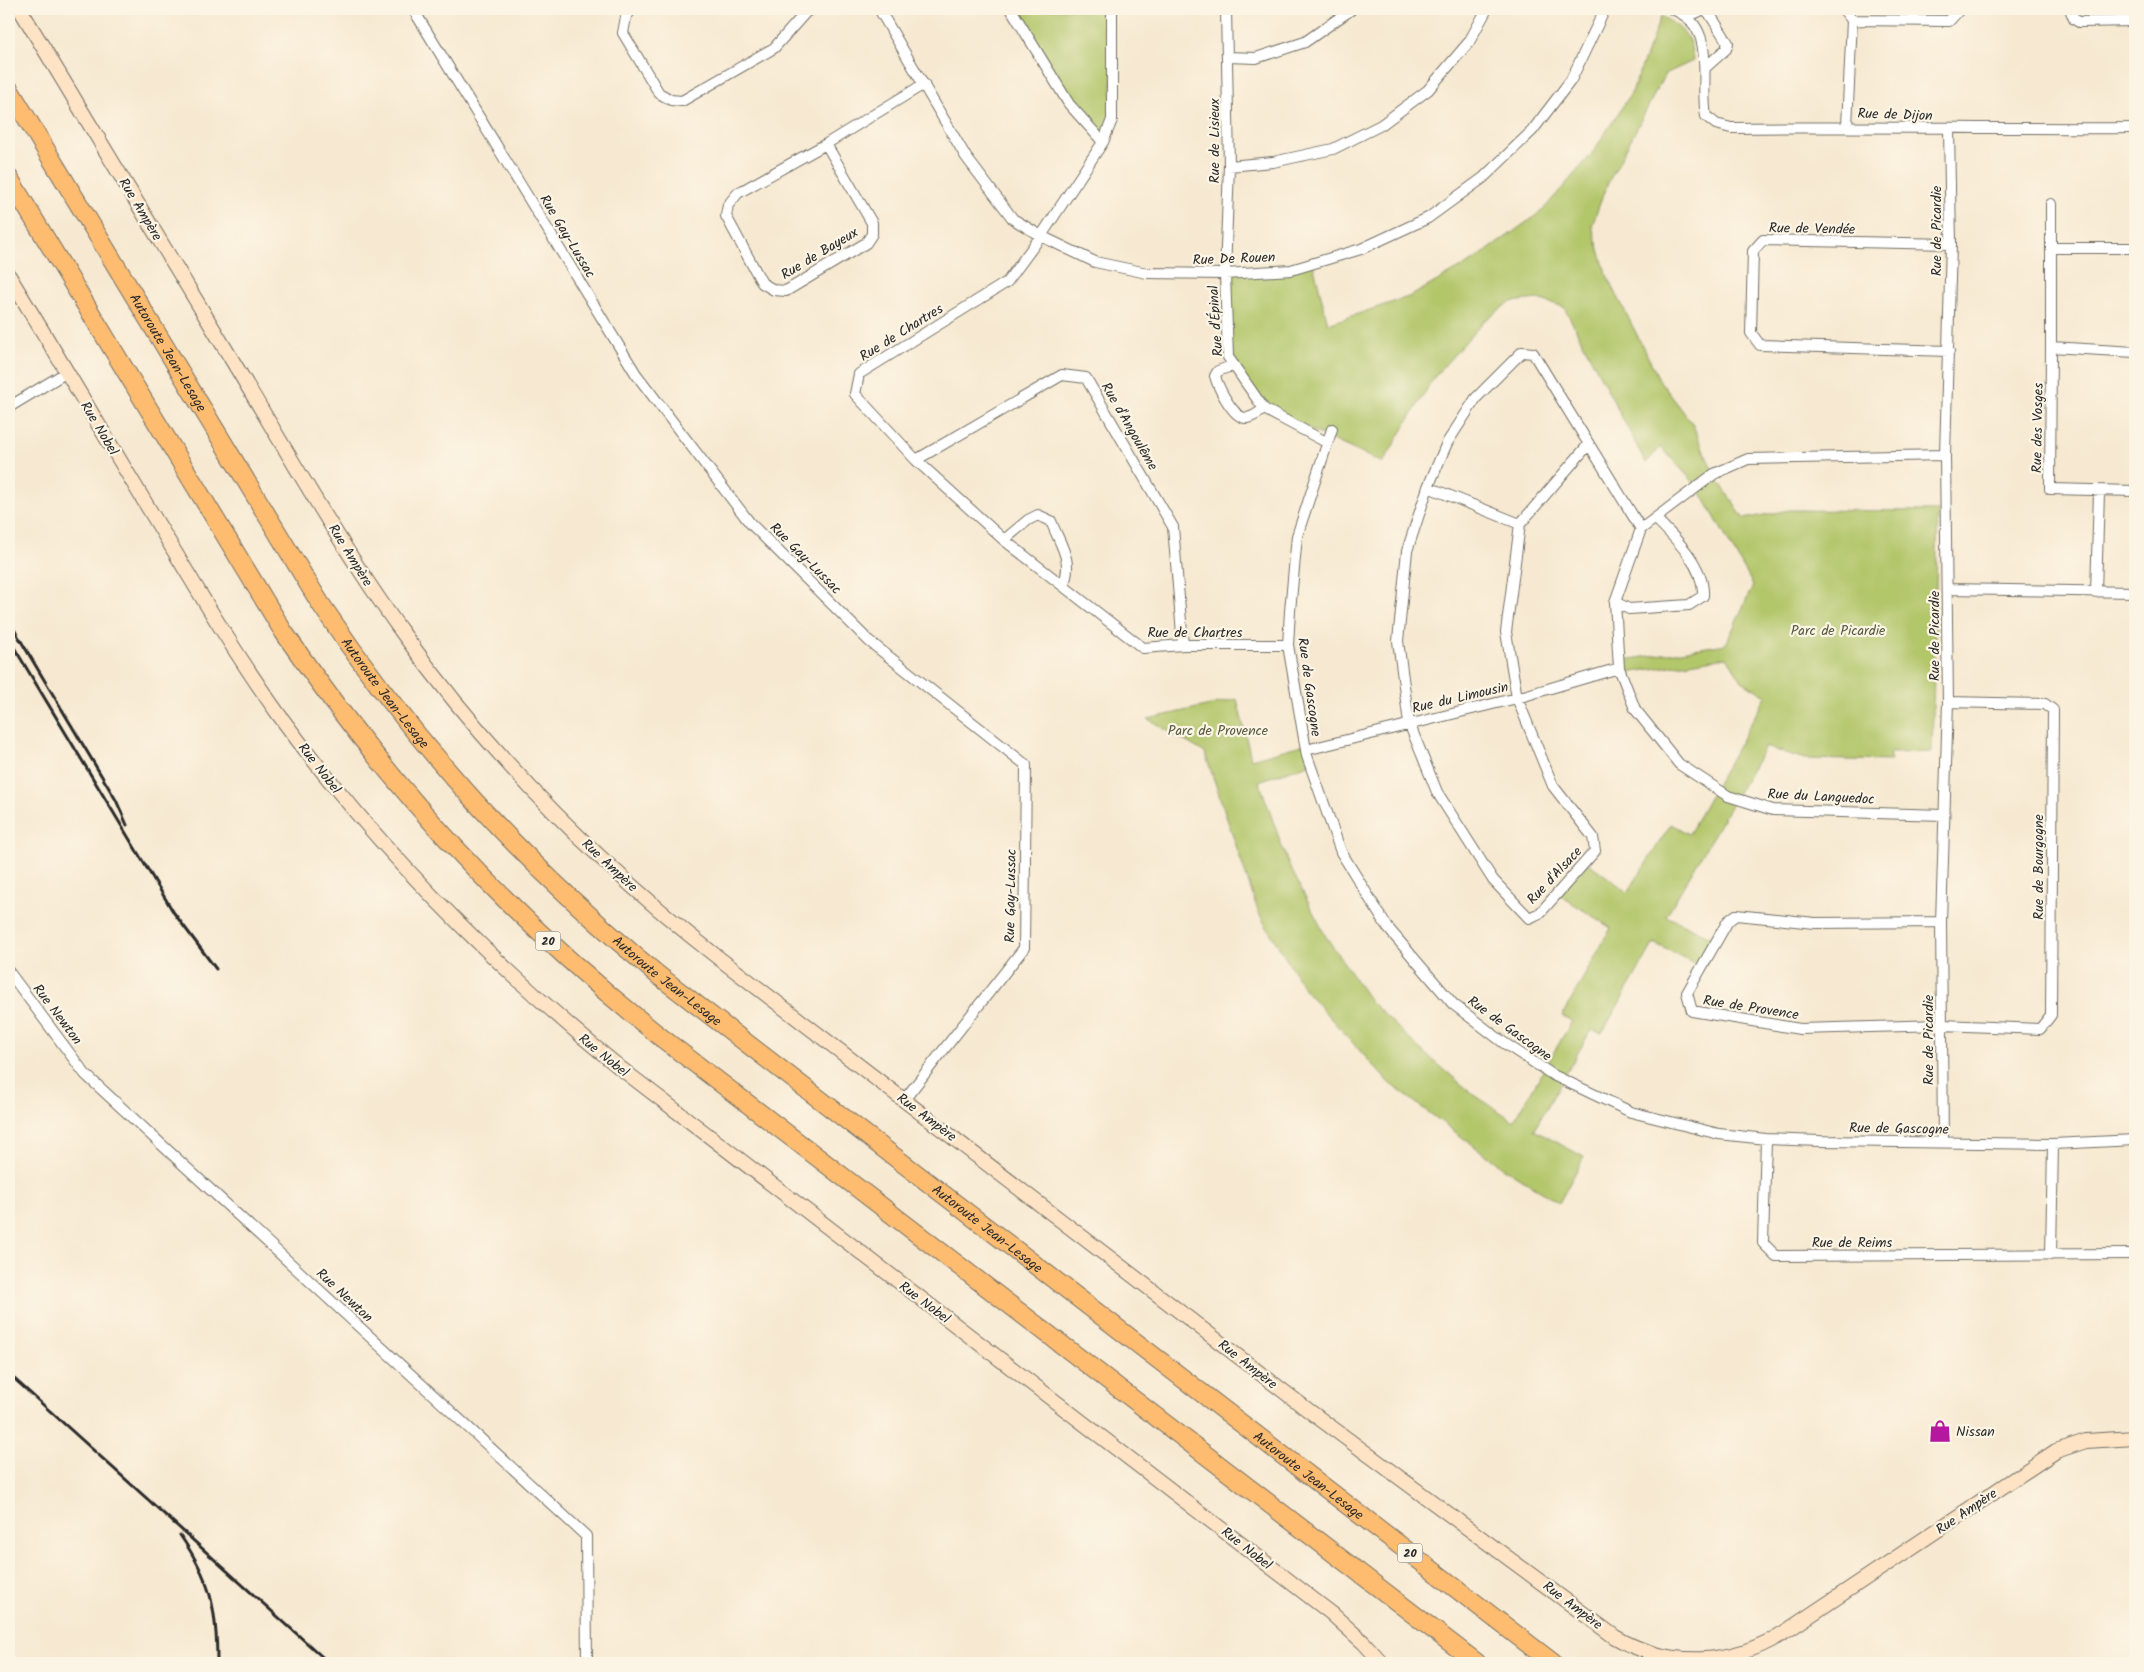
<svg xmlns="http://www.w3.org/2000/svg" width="2144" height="1672" font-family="Kalam,sans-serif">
	<rect width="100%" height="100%" fill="#fcf5e5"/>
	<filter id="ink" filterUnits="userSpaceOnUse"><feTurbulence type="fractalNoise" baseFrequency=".02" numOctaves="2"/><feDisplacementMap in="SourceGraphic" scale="10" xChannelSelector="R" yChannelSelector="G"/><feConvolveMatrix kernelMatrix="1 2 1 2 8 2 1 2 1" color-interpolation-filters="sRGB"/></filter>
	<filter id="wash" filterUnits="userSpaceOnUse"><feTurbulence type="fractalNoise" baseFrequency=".0096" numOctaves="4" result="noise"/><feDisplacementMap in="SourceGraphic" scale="20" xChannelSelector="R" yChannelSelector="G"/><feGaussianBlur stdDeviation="1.12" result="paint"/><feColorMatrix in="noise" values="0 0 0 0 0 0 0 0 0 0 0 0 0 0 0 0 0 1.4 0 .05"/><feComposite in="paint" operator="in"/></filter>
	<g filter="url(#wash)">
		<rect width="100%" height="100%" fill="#f7e9d1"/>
		<path fill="#b2c66a" stroke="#6e784a" d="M1011,9H1112V120L1103,142L1069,104Z
			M1661,16C1684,29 1691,35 1693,61L1665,74L1605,189L1592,226L1606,273L1660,381L1692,423L1714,474L1744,519L1789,510L1938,511L1932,752L1889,753L1891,761L1805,759L1765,747L1666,916L1717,940L1702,967L1654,943L1602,1033L1591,1030L1534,1130L1584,1157L1559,1203L1501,1166L1389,1083L1305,990L1259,914L1205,753L1148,719L1237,699L1251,759L1305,744L1309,764L1259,781L1287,861L1325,935L1370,1001L1420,1049L1473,1094L1514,1121L1572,1021L1562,1016L1611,928L1558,894L1587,862L1628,892L1671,824L1689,834L1766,696L1742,681L1727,657L1621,674L1618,661L1726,644L1753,585L1697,486L1661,447L1646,463L1564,307L1538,299L1510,302L1484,321L1435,376L1383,463L1264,409L1228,357L1225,274L1313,263L1328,324L1411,296L1474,260L1542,211L1591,155L1632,92Z"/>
	</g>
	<g filter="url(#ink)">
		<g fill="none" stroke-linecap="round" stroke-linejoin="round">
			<defs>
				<path id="street" d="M413,9L636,374L750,523L869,641L1026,765L1024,948L904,1100
					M632,9L626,17L623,33L659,93L671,100L682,101L774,48L806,12L811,9
					M879,9L966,157L1013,219L1041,236L1095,262L1147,273L1225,274L1291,270L1361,249L1428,218L1483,178L1532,131L1571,80L1605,9
					M1011,9L1069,104L1103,142
					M1112,9V120L1103,142L1041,236L1007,282L859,374L855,394L916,460L1004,540L1143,648L1183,645H1288
					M1226,9L1229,166L1225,274L1228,357L1264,409L1326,442
					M1672,9C1719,26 1699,80 1706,116L1716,124L1731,128C1865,126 2000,129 2135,128
					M1843,9L1852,20L1847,126
					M2070,9L2074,19L2079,22L2135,21
					M1687,17L1704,9L1709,13L1728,43L1726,49L1706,67
					M1852,20L1949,21L1960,9
					M1227,57L1256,58L1305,42L1352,9
					M826,144L872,223V234L866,243L786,291L774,290L762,283L726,216L728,205L738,193L826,144L924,84
					M1229,166L1273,162L1333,149L1381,125L1428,90L1469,42L1487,9
					M2051,204V347
					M2051,248H2135
					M1949,351L1760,345L1751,333L1753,251L1763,240L1951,244
					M2135,352L2051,347L2050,489L2135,491
					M1234,365L1218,371L1215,376C1218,387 1234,420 1247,418C1253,417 1260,412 1264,409
					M9,407L67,372
					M1332,429L1297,536L1290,611L1288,645L1307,756L1341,852L1388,928L1453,1004L1504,1043L1553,1075L1631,1112L1719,1134L1766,1139L1820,1141L2053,1144L2135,1140
					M1589,444L1520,524L1506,632L1517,698L1553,786L1593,837L1595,851L1540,913L1529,918L1493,880L1437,792L1409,723L1398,641L1407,551L1428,487L1447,443L1476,398L1522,352L1533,353L1641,529
					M916,460L1062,375L1086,378L1173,527L1183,645
					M1428,487L1520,524
					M1004,540L1028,520L1038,515L1051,521C1060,545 1074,560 1063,586
					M1947,589L2135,592
					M2096,592L2099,492
					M1615,602L1629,609L1689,605L1703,596C1705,566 1675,538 1655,518
					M1306,750L1517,698L1619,668
					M1944,815L1773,810L1728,796L1679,764L1635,709L1619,668L1615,602L1641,529L1714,474L1748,459L1945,455
					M1941,922L1815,923L1736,915L1728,921L1687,993L1692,1011L1800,1029L1942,1025L2040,1029L2051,1015L2053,710L2045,704L1948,702
					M9,972L85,1074L586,1536L587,1663
					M1766,1139L1763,1243L1776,1256L2135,1254
					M1943,1142L1941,922L1948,702L1945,455L1951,244L1949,129
					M2051,1255L2053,1144"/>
				<path id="secondary" d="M20,9C90,124 160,239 229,355C285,448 339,544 402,632C490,755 597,863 716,956L1308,1410L1615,1637C1670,1669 1732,1666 1785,1632L2056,1451L2086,1441L2135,1438
					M9,276C57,355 104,434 152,514C193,582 233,651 279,715C376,847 491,963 619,1067L1331,1613L1364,1643L1382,1663"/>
				<g id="highway">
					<path id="s1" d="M9,89L320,603C416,747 525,865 658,975L1553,1663"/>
					<path d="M9,178L283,631C390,788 510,917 658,1035L1477,1663"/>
				</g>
			</defs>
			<use href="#street" stroke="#726e65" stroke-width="12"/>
			<use href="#secondary" stroke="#726e65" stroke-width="16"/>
			<use href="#highway" stroke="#726e65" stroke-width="20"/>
			<use href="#street" stroke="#fff" stroke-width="10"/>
			<use href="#secondary" stroke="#fee4c5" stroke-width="14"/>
			<use href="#highway" stroke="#fdbc6f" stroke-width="18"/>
			<path stroke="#2b2b2b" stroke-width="3" d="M9,621L116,800L127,825
				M9,639L174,913L216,969
				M9,1374L329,1663
				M180,1535C211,1580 217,1609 217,1663"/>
		</g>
	</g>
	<defs>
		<symbol id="shop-bare" viewBox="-9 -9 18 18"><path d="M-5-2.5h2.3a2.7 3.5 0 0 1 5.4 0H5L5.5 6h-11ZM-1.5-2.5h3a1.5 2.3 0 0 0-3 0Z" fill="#b5179e" stroke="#fcf5e5" stroke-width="2.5" paint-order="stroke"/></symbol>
	</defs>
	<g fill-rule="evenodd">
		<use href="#shop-bare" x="1924" y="1415" width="32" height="32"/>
	</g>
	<g text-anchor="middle" stroke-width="4.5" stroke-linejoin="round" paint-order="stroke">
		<g fill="#fcf5e5" stroke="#6a6863" stroke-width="1">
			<rect x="535.5" y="931.5" width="25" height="19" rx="4"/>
			<rect x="1397.5" y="1543.5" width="25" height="19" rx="4"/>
		</g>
		<g font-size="12" font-weight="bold" fill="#2b2b2b">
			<text x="548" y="945">20</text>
			<text x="1410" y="1557">20</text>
		</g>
		<g font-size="14" fill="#2b2b2b" stroke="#fcf5e5">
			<text transform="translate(1895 114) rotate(2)" y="5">Rue de Dijon</text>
			<text transform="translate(1214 141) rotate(-90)" y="5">Rue de Lisieux</text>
			<text transform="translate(141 209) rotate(59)" y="5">Rue Ampère</text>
			<text transform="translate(1812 228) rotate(1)" y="5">Rue de Vendée</text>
			<text transform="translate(1936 231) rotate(-90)" y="5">Rue de Picardie</text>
			<text transform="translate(568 236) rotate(59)" y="5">Rue Gay-Lussac</text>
			<text transform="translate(819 253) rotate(-31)" y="5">Rue de Bayeux</text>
			<text transform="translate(1234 258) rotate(-2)" y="5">Rue De Rouen</text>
			<text transform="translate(1215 321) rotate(-94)" y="5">Rue d'Épinal</text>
			<text transform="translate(901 332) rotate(-32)" y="5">Rue de Chartres</text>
			<text dy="5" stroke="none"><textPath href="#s1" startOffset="308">Autoroute Jean-Lesage</textPath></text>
			<text transform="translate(1130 426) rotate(60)" y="5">Rue d'Angoulême</text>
			<text transform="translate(100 428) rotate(59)" y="5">Rue Nobel</text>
			<text transform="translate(2037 428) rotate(-89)" y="5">Rue des Vosges</text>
			<text transform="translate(351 555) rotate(58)" y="5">Rue Ampère</text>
			<text transform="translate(806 558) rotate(45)" y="5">Rue Gay-Lussac</text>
			<text x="1195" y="637">Rue de Chartres</text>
			<text transform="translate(1934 636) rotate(-90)" y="5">Rue de Picardie</text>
			<text transform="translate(1310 687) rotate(82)" y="5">Rue de Gascogne</text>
			<text dy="5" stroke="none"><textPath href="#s1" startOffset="712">Autoroute Jean-Lesage</textPath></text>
			<text transform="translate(1460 697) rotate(-13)" y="5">Rue du Limousin</text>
			<text transform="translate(320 768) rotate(52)" y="5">Rue Nobel</text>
			<text transform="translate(1821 796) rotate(3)" y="5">Rue du Languedoc</text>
			<text transform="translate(610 865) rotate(43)" y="5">Rue Ampère</text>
			<text transform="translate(2038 867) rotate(-90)" y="5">Rue de Bourgogne</text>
			<text transform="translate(1554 875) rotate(-47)" y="5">Rue d'Alsace</text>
			<text transform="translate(1010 896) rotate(-89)" y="5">Rue Gay-Lussac</text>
			<text dy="5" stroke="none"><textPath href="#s1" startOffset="1116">Autoroute Jean-Lesage</textPath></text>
			<text transform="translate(1751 1007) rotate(9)" y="5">Rue de Provence</text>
			<text transform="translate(58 1014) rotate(53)" y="5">Rue Newton</text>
			<text transform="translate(1510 1028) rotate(36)" y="5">Rue de Gascogne</text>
			<text transform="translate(1928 1040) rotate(-90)" y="5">Rue de Picardie</text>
			<text transform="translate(604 1055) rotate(39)" y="5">Rue Nobel</text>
			<text transform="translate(927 1117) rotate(37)" y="5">Rue Ampère</text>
			<text transform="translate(1899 1128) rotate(1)" y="5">Rue de Gascogne</text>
			<text dy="5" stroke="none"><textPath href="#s1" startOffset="1521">Autoroute Jean-Lesage</textPath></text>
			<text x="1852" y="1247">Rue de Reims</text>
			<text transform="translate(345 1295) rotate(43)" y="5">Rue Newton</text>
			<text transform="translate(925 1302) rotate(37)" y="5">Rue Nobel</text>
			<text transform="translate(1248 1364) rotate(38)" y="5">Rue Ampère</text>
			<text dy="5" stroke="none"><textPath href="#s1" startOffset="1926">Autoroute Jean-Lesage</textPath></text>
			<text transform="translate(1966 1511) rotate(-34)" y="5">Rue Ampère</text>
			<text transform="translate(1247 1548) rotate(38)" y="5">Rue Nobel</text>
			<text transform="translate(1573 1605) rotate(37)" y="5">Rue Ampère</text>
		</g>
		<g font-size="14" fill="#545a3e" stroke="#fcf5e5">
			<text x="1838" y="635">Parc de Picardie</text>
			<text x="1218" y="735">Parc de Provence</text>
		</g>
		<g font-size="14" fill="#2b2b2b" stroke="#fcf5e5" text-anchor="start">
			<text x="1956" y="1436">Nissan</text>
		</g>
	</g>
	<rect width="2144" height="1672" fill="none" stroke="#fcf5e5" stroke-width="30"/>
</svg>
